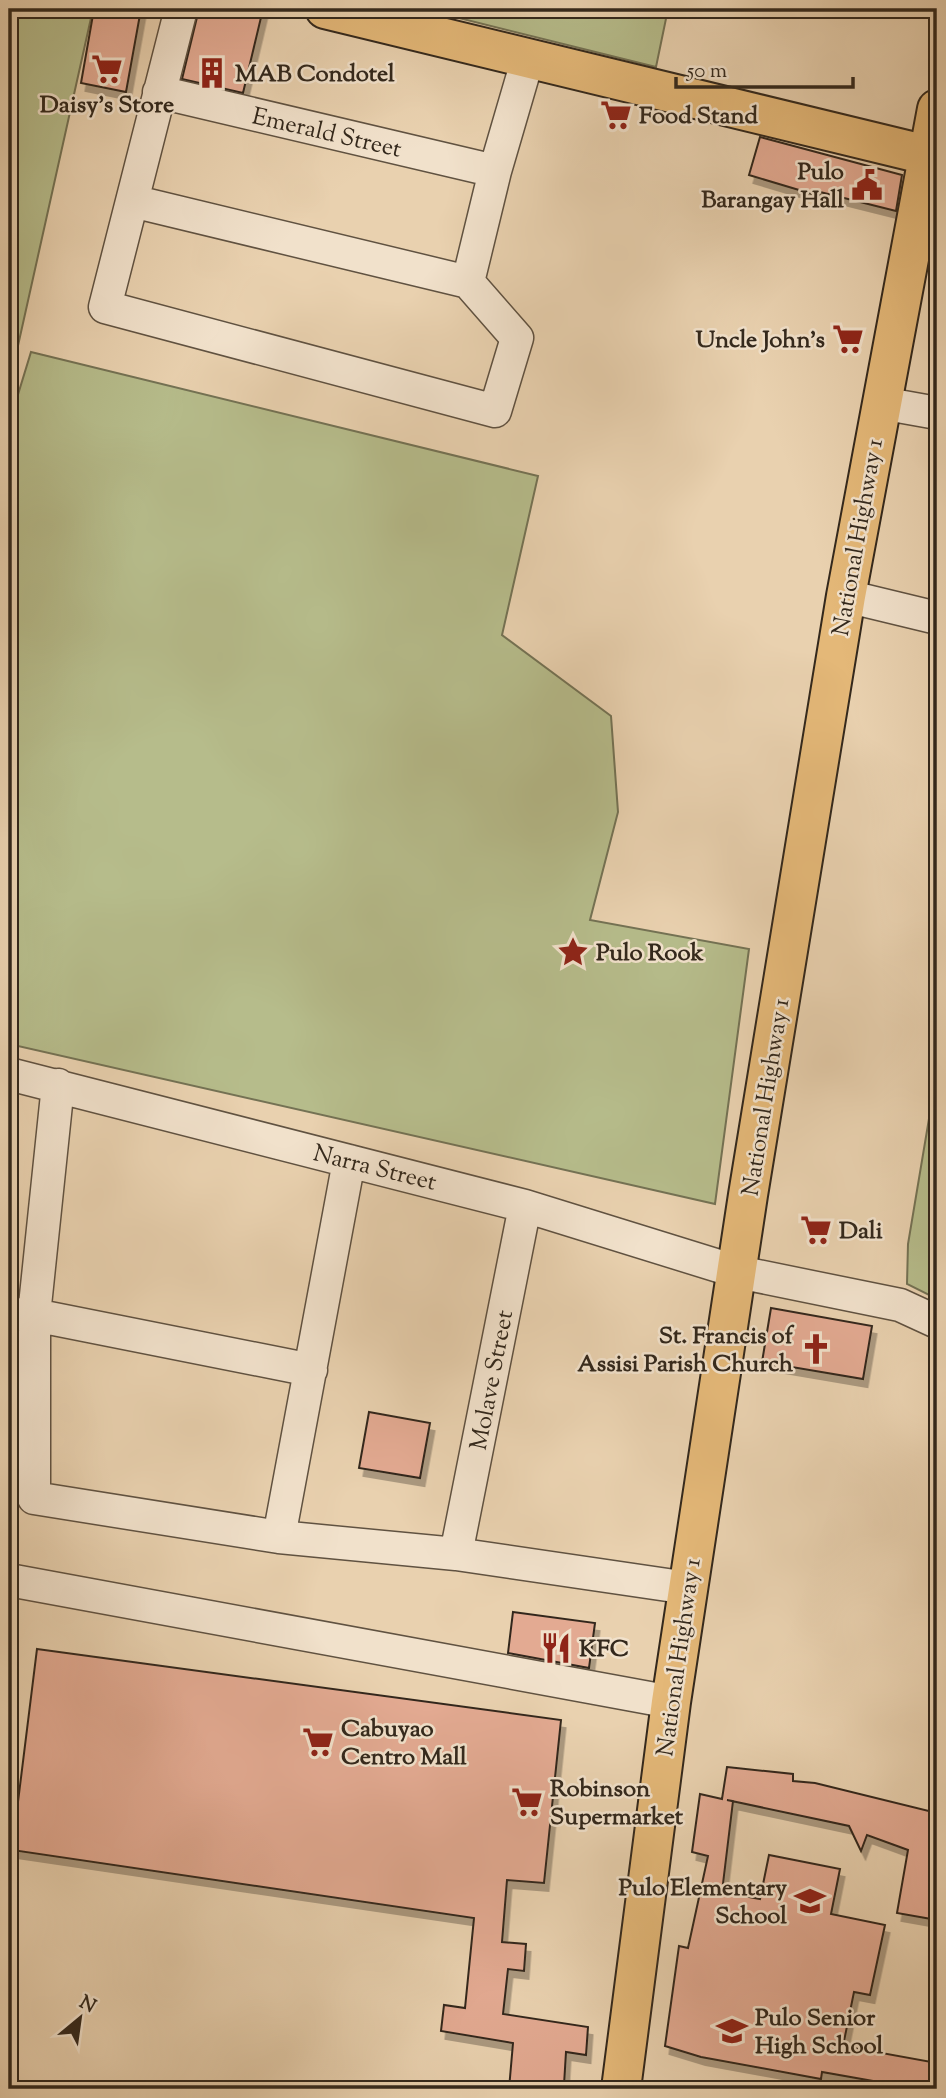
<svg xmlns="http://www.w3.org/2000/svg" width="946" height="2098" font-family="'Sorts Mill Goudy',serif">
	<defs>
		<filter id="shadow"><feDropShadow dx="4.5" dy="8" stdDeviation="0" flood-color="#0004"/></filter>
	</defs>
	<rect width="100%" height="100%" fill="#e9d1af"/>
	<filter id="stains"><feTurbulence type="fractalNoise" baseFrequency=".00286" numOctaves="4"/><feColorMatrix values="0 0 0 0 .2 0 0 0 0 .09 0 0 0 0 .02 0 0 0 .5 -.17"/></filter>
	<radialGradient id="worn" r=".72"><stop offset=".6" stop-color="#630" stop-opacity="0"/><stop offset="1" stop-color="#630" stop-opacity=".3"/></radialGradient>
	<path fill="#b6bc8b" stroke="#747254" stroke-width="2" d="M9,9H93L9,386Z
		M423,9H668L656,67Z
		M31,352L538,476L502,635L611,716L618,812L590,920L749,949L715,1204L9,1044V424Z
		M937,1071V1299L907,1284L908,1244Z"/>
	<path fill="#e3aa92" stroke="#33281c" stroke-width="2" filter="url(#shadow)" d="M94,9H141L126,92L81,83Z
		M199,9H263L243,93L182,79Z
		M760,137L902,175L896,211L820,192L819,196L749,175Z
		M771,1308L872,1326L863,1379L762,1362Z
		M369,1412L430,1423L420,1478L359,1468Z
		M513,1612L595,1623L589,1668L508,1653Z
		M37,1649L561,1720L544,1883L507,1880L502,1942L526,1944L524,1971L508,1969L503,2014L588,2027L586,2055L566,2052L564,2085L553,2084V2089H509L513,2043L441,2031L444,2005L465,2008L474,1918L12,1850Z
		M727,1767L793,1774V1781L815,1783L937,1813V1920L897,1913L908,1850L867,1835L861,1851L849,1826L727,1800L733,1801L722,1892L760,1899L769,1855L840,1869L831,1914L885,1925L870,1995L854,1992L843,2046L937,2063V2089L907,2087L822,2072L821,2079L701,2057L665,2046L679,1946L688,1948L708,1856L692,1852L700,1794L722,1799Z"/>
	<g fill="none" stroke-linecap="round" stroke-linejoin="round">
		<defs>
			<path id="minor" d="M181,9L105,307L495,411L517,338L468,282L495,171L528,58
				M159,92L495,171
				M132,201L468,282
				M881,403L937,413
				M846,596L937,618
				M9,1074L525,1206L738,1272L900,1305L937,1322
				M58,1085L34,1315V1498L279,1537L456,1554L688,1588
				M9,1314L34,1315L311,1370
				M279,1537L349,1161
				M456,1554L525,1206
				M9,1580L671,1702"/>
			<path id="major" d="M325,9L927,155"/>
			<path id="highway" d="M621,2089L671,1702L748,1195L846,596L937,109"/>
		</defs>
		<use href="#minor" stroke="#605241" stroke-width="35"/>
		<use href="#major" stroke="#33281c" stroke-width="42"/>
		<use href="#highway" stroke="#33281c" stroke-width="42"/>
		<use href="#minor" stroke="#f1e1cb" stroke-width="32"/>
		<use href="#major" stroke="#e4b878" stroke-width="38"/>
		<use href="#highway" stroke="#e4b878" stroke-width="38"/>
	</g>
	<defs>
		<symbol id="supermarket-bare" viewBox="-9 -9 18 18"><path d="M-6-5.5h2.5l.6 2H6L4.5 2H-2.5L-4.4-4H-6ZM-1.5 3.2a1.3 1.3 0 1 0 .1 0ZM3 3.2a1.3 1.3 0 1 0 .1 0Z" fill="#8f2418" stroke="#f1e1cb" stroke-width="2.5" paint-order="stroke"/></symbol>
		<symbol id="building-bare" viewBox="-9 -9 18 18"><path d="M-4-6H4V6H1V3H-1V6H-4ZM-2.5-4.3h1.7v1.8h-1.7ZM.8-4.3h1.7v1.8H.8ZM-2.5-1h1.7V.8h-1.7ZM.8-1h1.7V.8H.8Z" fill="#8f2418" stroke="#f1e1cb" stroke-width="2.5" paint-order="stroke"/></symbol>
		<symbol id="civic-bare" viewBox="-9 -9 18 18"><path d="M-.6-6.5H3V-4.5H.6V-3L4-1V1h2V6H-6V1h2V-1L-.6-3ZM-1.2 2.5V6h2.4V2.5Z" fill="#8f2418" stroke="#f1e1cb" stroke-width="2.5" paint-order="stroke"/></symbol>
		<symbol id="sight-bare" viewBox="-9 -9 18 18"><path d="M0-6L1.8-2.2L6-1.7L2.9 1.2L3.7 5.4L0 3.3L-3.7 5.4L-2.9 1.2L-6-1.7L-1.8-2.2Z" fill="#8f2418" stroke="#f1e1cb" stroke-width="2.5" paint-order="stroke"/></symbol>
		<symbol id="church-bare" viewBox="-9 -9 18 18"><path d="M-1.2-6h2.4v3.5h3.3v2.4h-3.3V6h-2.4V-.1h-3.3v-2.4h3.3Z" fill="#8f2418" stroke="#f1e1cb" stroke-width="2.5" paint-order="stroke"/></symbol>
		<symbol id="restaurant-bare" viewBox="-9 -9 18 18"><path d="M-5-6h1v4h1v-4h1v4h1v-4h1v5L-1.5 .5V6h-2V.5L-5-1ZM5-6V6H3V1.5H1.5Q1.5-4 5-6Z" fill="#8f2418" stroke="#f1e1cb" stroke-width="2.5" paint-order="stroke"/></symbol>
		<symbol id="school-bare" viewBox="-9 -9 18 18"><path d="M0-5L7-2L0 1L-7-2ZM-4 1L0 2.5L4 1V4Q0 6-4 4Z" fill="#8f2418" stroke="#f1e1cb" stroke-width="2.5" paint-order="stroke"/></symbol>
	</defs>
	<g fill-rule="evenodd">
		<use href="#supermarket-bare" x="85" y="47" width="44" height="44"/>
		<use href="#building-bare" x="190" y="51" width="44" height="44"/>
		<use href="#supermarket-bare" x="594" y="93" width="44" height="44"/>
		<use href="#civic-bare" x="845" y="163" width="44" height="44"/>
		<use href="#supermarket-bare" x="826" y="317" width="44" height="44"/>
		<use href="#sight-bare" x="551" y="930" width="44" height="44"/>
		<use href="#supermarket-bare" x="794" y="1208" width="44" height="44"/>
		<use href="#church-bare" x="794" y="1327" width="44" height="44"/>
		<use href="#restaurant-bare" x="534" y="1626" width="44" height="44"/>
		<use href="#supermarket-bare" x="296" y="1720" width="44" height="44"/>
		<use href="#supermarket-bare" x="505" y="1780" width="44" height="44"/>
		<use href="#school-bare" x="788" y="1879" width="44" height="44"/>
		<use href="#school-bare" x="710" y="2009" width="44" height="44"/>
	</g>
	<g text-anchor="middle" stroke-width="5" stroke-linejoin="round" paint-order="stroke">
		<g font-size="24" font-weight="bold" fill="#33281c" stroke="#f1e1cb" text-anchor="start">
			<text x="235" y="81">MAB Condotel</text>
			<text x="107" y="112" text-anchor="middle">Daisy's Store</text>
			<text x="639" y="123">Food Stand</text>
			<text x="844" y="179" text-anchor="end">Pulo<tspan x="844" dy="28">Barangay Hall</tspan></text>
			<text x="825" y="347" text-anchor="end">Uncle John's</text>
			<text x="596" y="960">Pulo Rook</text>
			<text x="839" y="1238">Dali</text>
			<text x="793" y="1343" text-anchor="end">St. Francis of<tspan x="793" dy="28">Assisi Parish Church</tspan></text>
			<text x="579" y="1656">KFC</text>
			<text x="341" y="1736">Cabuyao<tspan x="341" dy="28">Centro Mall</tspan></text>
			<text x="550" y="1796">Robinson<tspan x="550" dy="28">Supermarket</tspan></text>
			<text x="787" y="1895" text-anchor="end">Pulo Elementary<tspan x="787" dy="28">School</tspan></text>
			<text x="755" y="2025">Pulo Senior<tspan x="755" dy="28">High School</tspan></text>
		</g>
		<g font-size="24" fill="#33281c" stroke="#f1e1cb">
			<text transform="translate(327 132) rotate(13)" y="8">Emerald Street</text>
			<text transform="translate(857 537) rotate(-80)" y="8">National Highway 1</text>
			<text transform="translate(765 1097) rotate(-81)" y="8">National Highway 1</text>
			<text transform="translate(375 1167) rotate(14)" y="8">Narra Street</text>
			<text transform="translate(491 1380) rotate(-79)" y="8">Molave Street</text>
			<text transform="translate(678 1657) rotate(-82)" y="8">National Highway 1</text>
		</g>
	</g>
	<rect width="946" height="2098" fill="none" stroke="#e9d1af" stroke-width="35"/>
	<rect x="10" y="10" width="925" height="2077" fill="none" stroke="#33281c" stroke-width="3.5"/>
	<rect x="18" y="18" width="911" height="2063" fill="none" stroke="#33281c" stroke-width="2"/>
	<g transform="translate(80 2018) rotate(29)" stroke="#f1e1cb" stroke-width="5" paint-order="stroke">
	<path d="M0-5L12 26L0 18L-12 26Z" fill="#33281c"/>
	<text y="-10" font-size="19" font-weight="bold" text-anchor="middle" fill="#33281c">N</text>
	</g>
	<path d="M676 77v10h177v-10" fill="none" stroke="#33281c" stroke-width="3.5"/>
	<text x="687" y="77" font-size="21" fill="#33281c" stroke="#f1e1cb" stroke-width="5" paint-order="stroke">50 m</text>
	<rect width="100%" height="100%" filter="url(#stains)"/>
	<rect width="100%" height="100%" fill="url(#worn)"/>
</svg>
